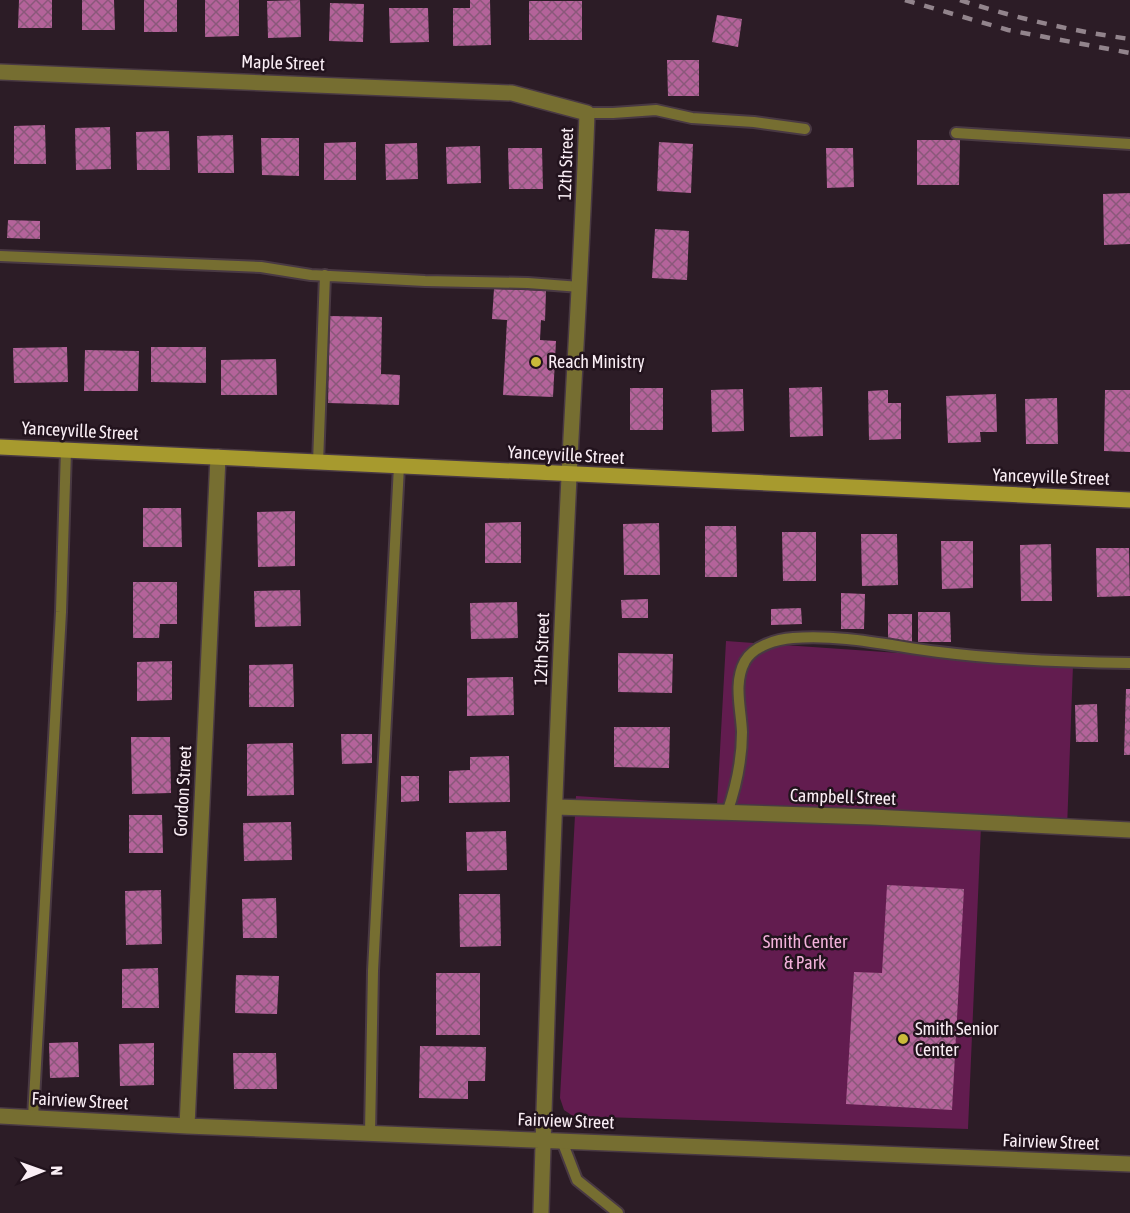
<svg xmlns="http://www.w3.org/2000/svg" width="1130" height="1213" font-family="'Asap Condensed',sans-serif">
	<defs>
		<pattern id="building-cross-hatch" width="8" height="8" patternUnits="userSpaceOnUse" patternTransform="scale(1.5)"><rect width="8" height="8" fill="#b4639a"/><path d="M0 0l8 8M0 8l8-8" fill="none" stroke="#8a587a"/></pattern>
	</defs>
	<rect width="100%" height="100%" fill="#2c1c26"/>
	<path fill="#621c4f" d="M726,641L1073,665L1067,829L981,826L968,1129L573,1116L564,1110L560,1098L576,796L717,805Z"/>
	<path fill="url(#building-cross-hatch)" d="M19,0H52V28H18Z
		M82,0H114L115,30H82Z
		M144,0H177V32H144Z
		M205,0H239V36L205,37Z
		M300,0L301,37L268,38L267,1Z
		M470,0H490L491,45L453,46V8H470Z
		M529,1H582V40H529Z
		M330,3L364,4L363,42L329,41Z
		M389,8H428L429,42L390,43Z
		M717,15L742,19L738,47L712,42Z
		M667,60H699V96H668Z
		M45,125L46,164H14V126Z
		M110,127L111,169L76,170L75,128Z
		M169,131L170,170H137L136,132Z
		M233,135L234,173H198L197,136Z
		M261,138H299V176L262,175Z
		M917,140H960L959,185H917Z
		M356,142V180H324V143Z
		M659,142L693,144L691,193L657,191Z
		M417,143L418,179L386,180L385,144Z
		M480,146L481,183L447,184L446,147Z
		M508,148H542L543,189H509Z
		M826,148H853L854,187L827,188Z
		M1130,193V244L1104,245L1103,194Z
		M8,220L40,221V239L7,238Z
		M655,229L689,231L687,280L652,278Z
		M494,289L546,291L545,321L541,320L540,340L556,341L553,397L503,395L507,320L492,319Z
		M330,316L382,317L381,374L400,375L399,405L328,403Z
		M67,347L68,382L14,383L13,348Z
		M151,347H206V383L151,382Z
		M85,350L139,351L138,391H84Z
		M276,359L277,395H221V360Z
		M822,387L823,436L790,437L789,388Z
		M630,388H663V430H630Z
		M743,389L744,431L712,432L711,390Z
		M888,390V403H901V439L869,440L868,391Z
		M1105,390H1130V452L1104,451Z
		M996,394L997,432H980L981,442L948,443L946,396Z
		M1057,398L1058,444H1026L1025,399Z
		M143,508H181L182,547H143Z
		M295,511V566L258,567L257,512Z
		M521,522V563H485V523Z
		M659,523L660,575H624L623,524Z
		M705,526H736L737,577H705Z
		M782,532H816V581H783Z
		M861,534H897L898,585L862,586Z
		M941,541H973V588L942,589Z
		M1051,544L1052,601H1021L1020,545Z
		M1096,548H1129L1130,596L1097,597Z
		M133,582H177V624H160L159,638H133Z
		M300,590L301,626L255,627L254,591Z
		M841,593L865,594L864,629H841Z
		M648,599V618H622L621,600Z
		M517,602L518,638L471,639L470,603Z
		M801,608L802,624L771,625V609Z
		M918,612H950L951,642H918Z
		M888,614H912V642H888Z
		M618,653L673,654L672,693L618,692Z
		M172,661V700L137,701V662Z
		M293,664L294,707H249V665Z
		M513,677L514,715L467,716V678Z
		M1126,689H1130V755H1124Z
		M1097,704L1098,742H1076L1075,705Z
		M614,727H670L669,768L614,767Z
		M341,734H372V763L342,764Z
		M131,737H170L171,793L132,794Z
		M293,743L294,795L247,796V744Z
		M509,756L510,802L449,803V771L470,770V757Z
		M401,776H419V801L401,802Z
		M129,815H162L163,853H129Z
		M291,822L292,860L244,861L243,823Z
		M506,831L507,870L467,871L466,832Z
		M887,885L964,889L952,1110L846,1104L854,972L882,973Z
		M161,890L162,944L126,945L125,891Z
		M459,894H500L501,946L460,947Z
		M276,898L277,938H243L242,899Z
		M158,968L159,1008H122V969Z
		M436,973H480V1035H436Z
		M236,975L279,976L277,1014L235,1013Z
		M78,1042L79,1077L50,1078L49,1043Z
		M154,1043V1085L120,1086L119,1044Z
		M420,1046L486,1047L485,1081H468V1099L419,1098Z
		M233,1053H276L277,1089H234Z"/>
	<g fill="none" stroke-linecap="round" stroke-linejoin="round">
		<defs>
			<path id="service" d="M587,113H613L656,110L692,118L754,122L805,129
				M956,133L1130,144
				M0,256L261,267L311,275L425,281L528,283L580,287
				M318,463L325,275
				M727,813C736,787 742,760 742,732C741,708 733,683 745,661C754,646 777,639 793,638C842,634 891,646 939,652C1002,660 1066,662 1130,663
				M33,1118L61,612L66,450
				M370,1133L373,971L399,466
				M562,1141L577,1180L618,1213"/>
			<path id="minor" d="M0,72L512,93L587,113C583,234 575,356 569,477C557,722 548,968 541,1213
				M555,807L872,817L1130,830
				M0,1116L187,1126L1130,1164
				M187,1126L218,457"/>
			<path id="secondary" d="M0,447L1130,500"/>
		</defs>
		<use href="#service" stroke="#493943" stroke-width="14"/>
		<use href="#minor" stroke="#493943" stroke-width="18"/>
		<use href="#secondary" stroke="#493943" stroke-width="18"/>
		<use href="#service" stroke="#766e31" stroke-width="10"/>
		<use href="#minor" stroke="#766e31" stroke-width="15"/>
		<use href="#secondary" stroke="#a79a2e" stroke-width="15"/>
		<path stroke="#92848c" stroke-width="4.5" stroke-dasharray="10 10" stroke-linecap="butt" d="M905,0L1008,30L1130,53
			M960,0C1015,18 1072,31 1130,39"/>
	</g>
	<g fill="#caba3a" stroke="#22131d" stroke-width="2">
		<circle cx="536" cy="362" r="6"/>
		<circle cx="903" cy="1039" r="6"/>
	</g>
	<g text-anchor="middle" stroke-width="5" stroke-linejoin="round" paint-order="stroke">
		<g font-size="18" fill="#faeef5" stroke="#22131d">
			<text transform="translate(283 63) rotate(2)" y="6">Maple Street</text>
			<text transform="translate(566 164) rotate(-88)" y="6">12th Street</text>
			<text transform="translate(80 431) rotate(3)" y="6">Yanceyville Street</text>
			<text transform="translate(566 455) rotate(3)" y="6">Yanceyville Street</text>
			<text transform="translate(1051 477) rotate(2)" y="6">Yanceyville Street</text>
			<text transform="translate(542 649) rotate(-88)" y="6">12th Street</text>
			<text transform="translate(183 791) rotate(-87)" y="6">Gordon Street</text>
			<text transform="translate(843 797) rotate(2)" y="6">Campbell Street</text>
			<text transform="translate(80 1101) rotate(3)" y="6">Fairview Street</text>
			<text transform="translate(566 1121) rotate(2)" y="6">Fairview Street</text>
			<text transform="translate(1051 1142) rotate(2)" y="6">Fairview Street</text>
		</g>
		<g font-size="18" fill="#faeef5" stroke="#22131d" text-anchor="start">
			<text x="548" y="368">Reach Ministry</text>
			<text x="915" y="1035">Smith Senior<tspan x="915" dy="21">Center</tspan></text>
		</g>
		<g font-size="18" fill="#f3b2db" stroke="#22131d">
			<text x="805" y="948">Smith Center<tspan x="805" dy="21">&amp; Park</tspan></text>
		</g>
	</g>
	<g transform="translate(42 1171) rotate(89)" stroke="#22131d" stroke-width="4.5" paint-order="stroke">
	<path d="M0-4.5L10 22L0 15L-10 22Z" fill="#faeef5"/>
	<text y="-9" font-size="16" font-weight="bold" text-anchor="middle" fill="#faeef5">N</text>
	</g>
</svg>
